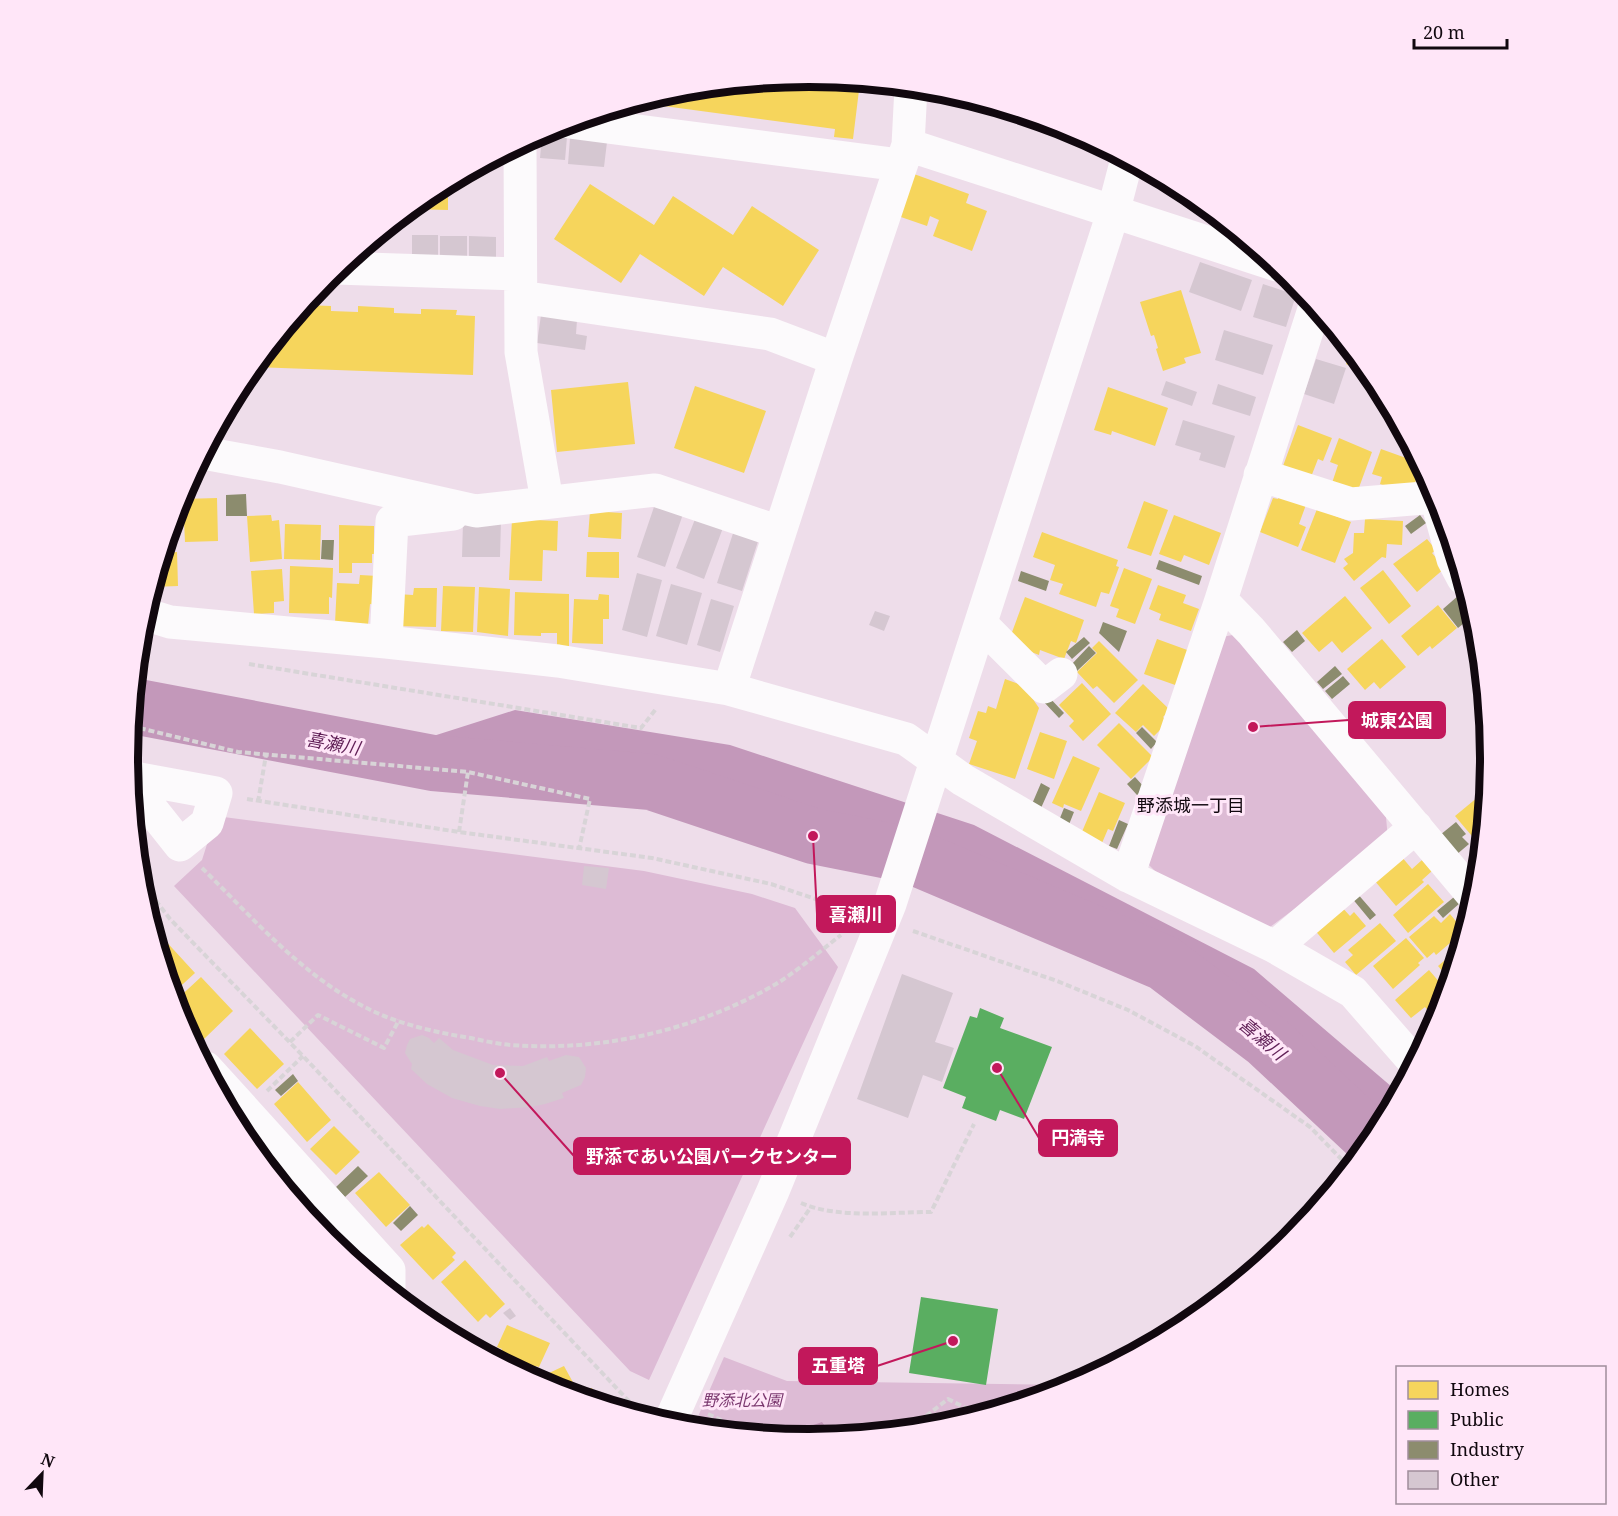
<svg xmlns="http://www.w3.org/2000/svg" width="1618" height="1516" font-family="'Noto Serif','Noto Sans JP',serif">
	<rect width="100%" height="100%" fill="#eeddea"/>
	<path fill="#ddbbd5" d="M1238,634L1386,817L1388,840L1270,927L1161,877L1147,863L1222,637Z
		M216,816L644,871L752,894L795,908L838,967L649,1380L630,1371L174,886L202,860Z
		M724,1357L787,1381L1074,1385L942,1426L809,1439L693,1428Z"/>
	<path fill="#c398ba" d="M135,679L259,705L302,723L402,746L515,710L730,745L974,825L1254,969L1399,1093L1373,1140L1267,1041L1164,963L909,855L813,836L651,782L433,763L133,706Z
		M822,1422L829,1432L848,1429L864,1434L809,1439L795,1438L796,1428L802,1429Z"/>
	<path fill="#f6d55c" d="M809,76L860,82L853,139L834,137L835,129L634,102L676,90Z
		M914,174L969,194L966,203L987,211L972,251L933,236L939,220L930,216L927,226L898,216Z
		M448,182V210L409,209L431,191Z
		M1173,183L1188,192L1190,194L1171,187Z
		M590,184L654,225L673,196L733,235L752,206L819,250L783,306L723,267L704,296L640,254L621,283L554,239Z
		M1181,290L1201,353L1184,358L1186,363L1163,371L1156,349L1158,348L1154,335L1151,336L1140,302Z
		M304,305L331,306V311L358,312V306L394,308V313L421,314V309L457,310L456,315L475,316L473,375L252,367Z
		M1352,350L1373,376L1346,364Z
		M628,382L635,444L557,452L551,390Z
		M695,386L766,411L744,473L674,448Z
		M1108,387L1168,408L1155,446L1112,431L1111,435L1094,430Z
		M1298,425L1332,438L1323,461L1318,459L1311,477L1283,466Z
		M1339,438L1372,452L1357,493L1332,483L1338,465L1330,462Z
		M1381,449L1420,463L1421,465L1413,489L1399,491L1380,484L1382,477L1372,474Z
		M1280,492L1307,502L1299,524L1306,527L1298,547L1260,532L1273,498L1278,499Z
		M217,498L218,541L185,542L183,499Z
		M1144,501L1168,510L1151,556L1127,548Z
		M1317,509L1351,522L1335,563L1301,550Z
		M590,511L622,513L621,539L588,537Z
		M271,515L272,521L279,520L282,559L250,562L247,516Z
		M1174,515L1221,533L1209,565L1184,555L1181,562L1159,554Z
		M512,519L558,521L557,551L543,550L542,581L509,580Z
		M1365,519L1403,521L1402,545L1387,544L1386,558L1382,557L1354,581L1343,568L1348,564L1344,559L1353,553L1354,533H1364Z
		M285,524L321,525L320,560L284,559Z
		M339,525L374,526V554H372V563H352V573H339Z
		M1042,532L1118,560L1116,566L1119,567L1109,594L1101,592L1096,607L1059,594L1063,584L1050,580L1055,565L1033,557Z
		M1427,539L1436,550L1432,553L1445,568L1417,592L1393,564Z
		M177,552L178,586L152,587L162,553Z
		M587,552H619V578L586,577Z
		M290,566L333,568L332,598L329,597V614L289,613Z
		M1124,568L1152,579L1135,624L1116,617L1119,609L1110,606Z
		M282,569L284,601L274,602V613L254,614L251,571Z
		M1383,570L1411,606L1389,624L1360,588Z
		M360,575L378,576L376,605L370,604L368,625L335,623L337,583L359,584Z
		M1158,585L1186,595L1183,603L1199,609L1191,631L1159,620L1161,614L1149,609Z
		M443,586L475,587L473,632L441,631Z
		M479,587L510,589L508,636L477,632Z
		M414,588H437L436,627L396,626L397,594L413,595Z
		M515,592L569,594V648H557V633H541V636L514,635Z
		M599,594L609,595V619H603V644L572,643L574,599L598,600Z
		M1345,596L1372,628L1342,653L1332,641L1319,652L1302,633Z
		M1025,597L1084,620L1076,643L1071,641L1064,659L1040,650L1039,655L1008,643Z
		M1438,605L1457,628L1432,649L1430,646L1418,656L1401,636Z
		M1157,639L1190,651L1178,686L1144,674Z
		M1382,639L1406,667L1380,689L1374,682L1365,690L1347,669Z
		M1099,641L1138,680L1114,703L1097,686L1093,689L1077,672L1097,653L1092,648Z
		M1005,679L1024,686L1039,708L1015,779L969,764L977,741L969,738L978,711L986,713L988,706L996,709Z
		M1082,683L1111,714L1083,741L1069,726L1074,721L1059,705Z
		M1143,684L1170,710L1163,717L1168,722L1154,736L1143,725L1136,732L1115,713Z
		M1119,723L1153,757L1131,779L1097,745Z
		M1040,732L1067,741L1054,779L1027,769Z
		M1073,756L1100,768L1081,811L1064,804L1063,808L1052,803Z
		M1099,792L1125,803L1113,831L1108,829L1102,843L1081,834Z
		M1484,792L1487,795L1482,848L1455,816Z
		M1401,856L1412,869L1422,860L1432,871L1422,880L1424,882L1396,906L1374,880Z
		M1428,884L1444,902L1408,933L1393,915Z
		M1340,905L1350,916L1354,912L1366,926L1334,953L1313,928Z
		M1450,914L1464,931L1436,955L1434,952L1427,958L1409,937L1434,916L1441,923Z
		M1380,923L1396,941L1356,975L1345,962L1353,955L1348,950Z
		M162,937L195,973L172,994L156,942Z
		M1406,938L1424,958L1418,963L1420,965L1393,989L1373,966Z
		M1460,947V949L1450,980L1438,966Z
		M1429,970L1447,991L1445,999L1429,1012L1425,1007L1411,1018L1395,1000Z
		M201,977L233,1011L204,1039L177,1011L174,1002Z
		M1438,1019L1428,1038L1423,1032Z
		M250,1028L284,1064L257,1089L224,1054Z
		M298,1082L331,1120L307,1142L274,1104Z
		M334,1126L360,1152L336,1175L310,1149Z
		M379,1172L410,1205L386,1227L355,1193Z
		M289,1181L324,1220L317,1227L283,1186Z
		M428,1224L456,1253L452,1257L455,1260L433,1280L400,1245L422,1226L424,1228Z
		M465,1260L505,1304L490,1318L486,1314L478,1322L441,1282Z
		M507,1325L550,1343L539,1367L536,1366L533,1372L499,1357L502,1349L497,1347Z
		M447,1333L464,1337L463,1342Z
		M564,1366L575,1386L563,1392L548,1387L534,1380Z
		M592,1388L598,1403L575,1396Z"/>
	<path fill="#5aae61" d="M980,1008L1004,1018L1000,1028L1052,1047L1024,1119L1000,1110L996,1121L962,1108L966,1097L943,1088L970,1016L977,1018Z
		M921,1297L998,1309L986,1385L909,1373Z"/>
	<path fill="#8c8c6e" d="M246,494L247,516H226V495Z
		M1420,515L1426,523L1411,534L1405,526Z
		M322,540H334L333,560L321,559Z
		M1159,560L1202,576L1199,585L1156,569Z
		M1021,571L1049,581L1046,591L1018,581Z
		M1459,595L1474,615L1458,628L1443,609Z
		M1103,622L1127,631L1119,652L1099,633Z
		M1297,630L1305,641L1292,652L1283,642Z
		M1084,637L1090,643L1072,659L1066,652Z
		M1089,646L1096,653L1077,671L1071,665Z
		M1335,666L1342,674L1323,689L1317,682Z
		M1343,676L1350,684L1332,699L1325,691Z
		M1047,695L1064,713L1059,718L1042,700Z
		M1142,727L1157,742L1151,749L1136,733Z
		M1135,777L1145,788L1137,795L1127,784Z
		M1041,783L1050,788L1041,808L1032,804Z
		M1064,808L1074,812L1068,827L1058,823Z
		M1119,820L1128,824L1117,849L1109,846Z
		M1456,822L1466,834L1462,837L1469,844L1456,855L1440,835Z
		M1356,892L1376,915L1370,920L1351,897Z
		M1454,897L1460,903L1443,918L1437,911Z
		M293,1074L298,1081L281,1096L275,1090Z
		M358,1166L368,1176L345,1197L336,1187Z
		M410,1206L418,1215L401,1231L393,1223Z"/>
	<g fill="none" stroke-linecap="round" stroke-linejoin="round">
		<path stroke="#c398ba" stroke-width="56" d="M133,706L433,763L651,782L813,836L909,855L1164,963L1267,1041L1373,1140"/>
	</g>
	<path fill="#d5c7d1" d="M542,135L567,137L565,160L540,158Z
		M570,138L607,142L604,167L568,164Z
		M412,235H438V261L412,260Z
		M440,236H467V261H440Z
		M469,236L496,237V262H469Z
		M1200,262L1252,280L1241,311L1189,292Z
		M1263,284L1296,295L1286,327L1253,317Z
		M541,315L577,320L576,334L587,336L585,350L537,343Z
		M1224,330L1273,345L1263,375L1215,360Z
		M1316,359L1346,368L1334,404L1304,394Z
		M1166,381L1197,392L1192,406L1161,395Z
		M1218,384L1256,397L1250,416L1212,404Z
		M1183,420L1235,436L1225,468L1199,460L1201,453L1175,445Z
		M655,504L683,514L665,567L637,557Z
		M697,514L724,525L704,579L676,568Z
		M501,520L500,557H462L463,523Z
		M736,524L761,532L742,591L717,583Z
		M637,573L662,580L647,637L622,630Z
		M671,584L702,593L687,645L656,636Z
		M711,599L734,606L720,652L697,645Z
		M875,611L890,616L884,631L869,625Z
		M584,866L609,868L606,889L582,885Z
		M902,974L953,993L935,1042L954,1048L942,1082L923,1075L908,1118L857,1099Z
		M422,1035L429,1038L434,1043L439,1038L453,1050L493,1065L523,1066L547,1057L549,1061L566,1055L579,1057L586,1068L585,1077L581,1085L562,1093L564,1098L545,1104L531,1107L500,1109L480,1106L452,1098L427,1084L411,1069L412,1064L405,1053L407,1045L410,1039Z
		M510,1308L516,1316L510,1320L503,1313Z"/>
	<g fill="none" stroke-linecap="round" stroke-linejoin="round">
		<path stroke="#d8d4d7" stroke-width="4" stroke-dasharray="6 3" stroke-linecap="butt" d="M249,664L641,728L656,709
			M131,726L238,752L468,772L590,799L579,849
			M135,748L141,729
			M247,799L459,832L652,858L771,884L854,912
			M258,802L266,755
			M459,832L468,772
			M202,868C251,916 298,971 359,1004C393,1023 433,1032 471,1038C484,1041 498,1044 511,1045C602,1052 697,1030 776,984C799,970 820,951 841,935
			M139,879L170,919L303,1056L640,1413
			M913,931L1057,981L1128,1010L1195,1046L1310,1127L1350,1168
			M290,1042L318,1015L384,1048L399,1020
			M267,1091L303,1056
			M801,1203C838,1219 892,1212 931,1212L974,1124
			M790,1237L811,1207
			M708,1414L725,1422L733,1432
			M914,1429L921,1420L948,1399L974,1412L975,1416"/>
		<path stroke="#fcfafc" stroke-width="33" d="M569,122L900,165
			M520,144L521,352L547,501
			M908,145L1277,265
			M336,268L520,274
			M521,297L770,334L836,359
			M203,453L280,467L476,511L655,490L779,532
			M1260,475L1351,504L1436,497
			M1433,487L1453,559L1463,578
			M1221,600L1315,306
			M144,614L170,622L386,642L558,661L729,689L906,739L963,780L1128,876L1275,947L1353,992L1415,1063
			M981,624L1044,687L1061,674
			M386,642L392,521L453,514
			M729,689L836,359L908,145L911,87
			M129,777L216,793L207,823L180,845L130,782
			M1128,876L1221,600L1251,631L1475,898
			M1275,947L1416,827
			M206,1068L389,1270V1291
			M669,1424L773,1191L890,904L1113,213L1127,159"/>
	</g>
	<g text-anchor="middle" stroke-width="6" stroke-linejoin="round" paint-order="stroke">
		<g font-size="16" font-style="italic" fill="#7a376e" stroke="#ffe6f8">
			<text x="742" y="1406">野添北公園</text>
		</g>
		<g font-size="18" font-style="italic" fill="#601f56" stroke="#ffe6f8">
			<text transform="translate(333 744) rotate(11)" y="6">喜瀬川</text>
			<text transform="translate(1262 1039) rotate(40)" y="6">喜瀬川</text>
		</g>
		<g font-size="18" fill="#11080f" stroke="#ffe6f8">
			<text x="1191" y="812">野添城一丁目</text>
		</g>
	</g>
	<path d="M0 0H1618V1516H0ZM138 758a671 671 0 1 1 1342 0a671 671 0 1 1-1342 0Z" fill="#ffe6f8" fill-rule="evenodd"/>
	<path fill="none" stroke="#11080f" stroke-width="8" d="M138 758a671 671 0 1 1 1342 0a671 671 0 1 1-1342 0Z"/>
	<path fill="none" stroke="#c2185b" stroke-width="2" d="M1253 727L1349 720M813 836L817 914M997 1068L1039 1138M500 1073L574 1156M953 1341L877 1366"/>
	<g fill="#c2185b" stroke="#ffe6f8" stroke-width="2">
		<circle cx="1253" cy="727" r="6"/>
		<circle cx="813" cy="836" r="6"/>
		<circle cx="997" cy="1068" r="6"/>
		<circle cx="500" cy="1073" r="6"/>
		<circle cx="953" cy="1341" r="6"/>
	</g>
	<g fill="#c2185b" stroke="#c2185b" stroke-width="2">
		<rect x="1349" y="702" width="96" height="36" rx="6"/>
		<rect x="817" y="896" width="78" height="36" rx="6"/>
		<rect x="1039" y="1120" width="78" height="36" rx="6"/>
		<rect x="574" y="1138" width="276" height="36" rx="6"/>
		<rect x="799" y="1348" width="78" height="36" rx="6"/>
	</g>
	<g font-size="18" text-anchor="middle" font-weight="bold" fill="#fff">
		<text x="1397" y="727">城東公園</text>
		<text x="856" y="921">喜瀬川</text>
		<text x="1078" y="1144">円満寺</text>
		<text x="712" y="1163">野添であい公園パークセンター</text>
		<text x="838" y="1372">五重塔</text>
	</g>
	<rect x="1396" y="1366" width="210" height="138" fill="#ffe6f8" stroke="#a08d9b" stroke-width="1.5"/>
	<rect x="1408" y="1381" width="30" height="18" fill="#f6d55c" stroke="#a08d9b" stroke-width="1.5"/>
	<text x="1450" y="1396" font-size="18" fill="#11080f">Homes</text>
	<rect x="1408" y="1411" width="30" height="18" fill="#5aae61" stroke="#a08d9b" stroke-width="1.5"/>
	<text x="1450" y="1426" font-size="18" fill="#11080f">Public</text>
	<rect x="1408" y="1441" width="30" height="18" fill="#8c8c6e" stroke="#a08d9b" stroke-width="1.5"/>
	<text x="1450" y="1456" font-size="18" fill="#11080f">Industry</text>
	<rect x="1408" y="1471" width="30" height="18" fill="#d5c7d1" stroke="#a08d9b" stroke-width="1.5"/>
	<text x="1450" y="1486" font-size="18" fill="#11080f">Other</text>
	<g transform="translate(42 1474) rotate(23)" stroke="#ffe6f8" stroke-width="4.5" paint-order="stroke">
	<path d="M0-4.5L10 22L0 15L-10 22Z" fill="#11080f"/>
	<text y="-9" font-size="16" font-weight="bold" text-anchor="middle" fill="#11080f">N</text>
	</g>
	<path d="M1414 39v9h93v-9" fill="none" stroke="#11080f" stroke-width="3"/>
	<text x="1423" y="39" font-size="18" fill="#11080f" stroke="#ffe6f8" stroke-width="4.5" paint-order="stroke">20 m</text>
</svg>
